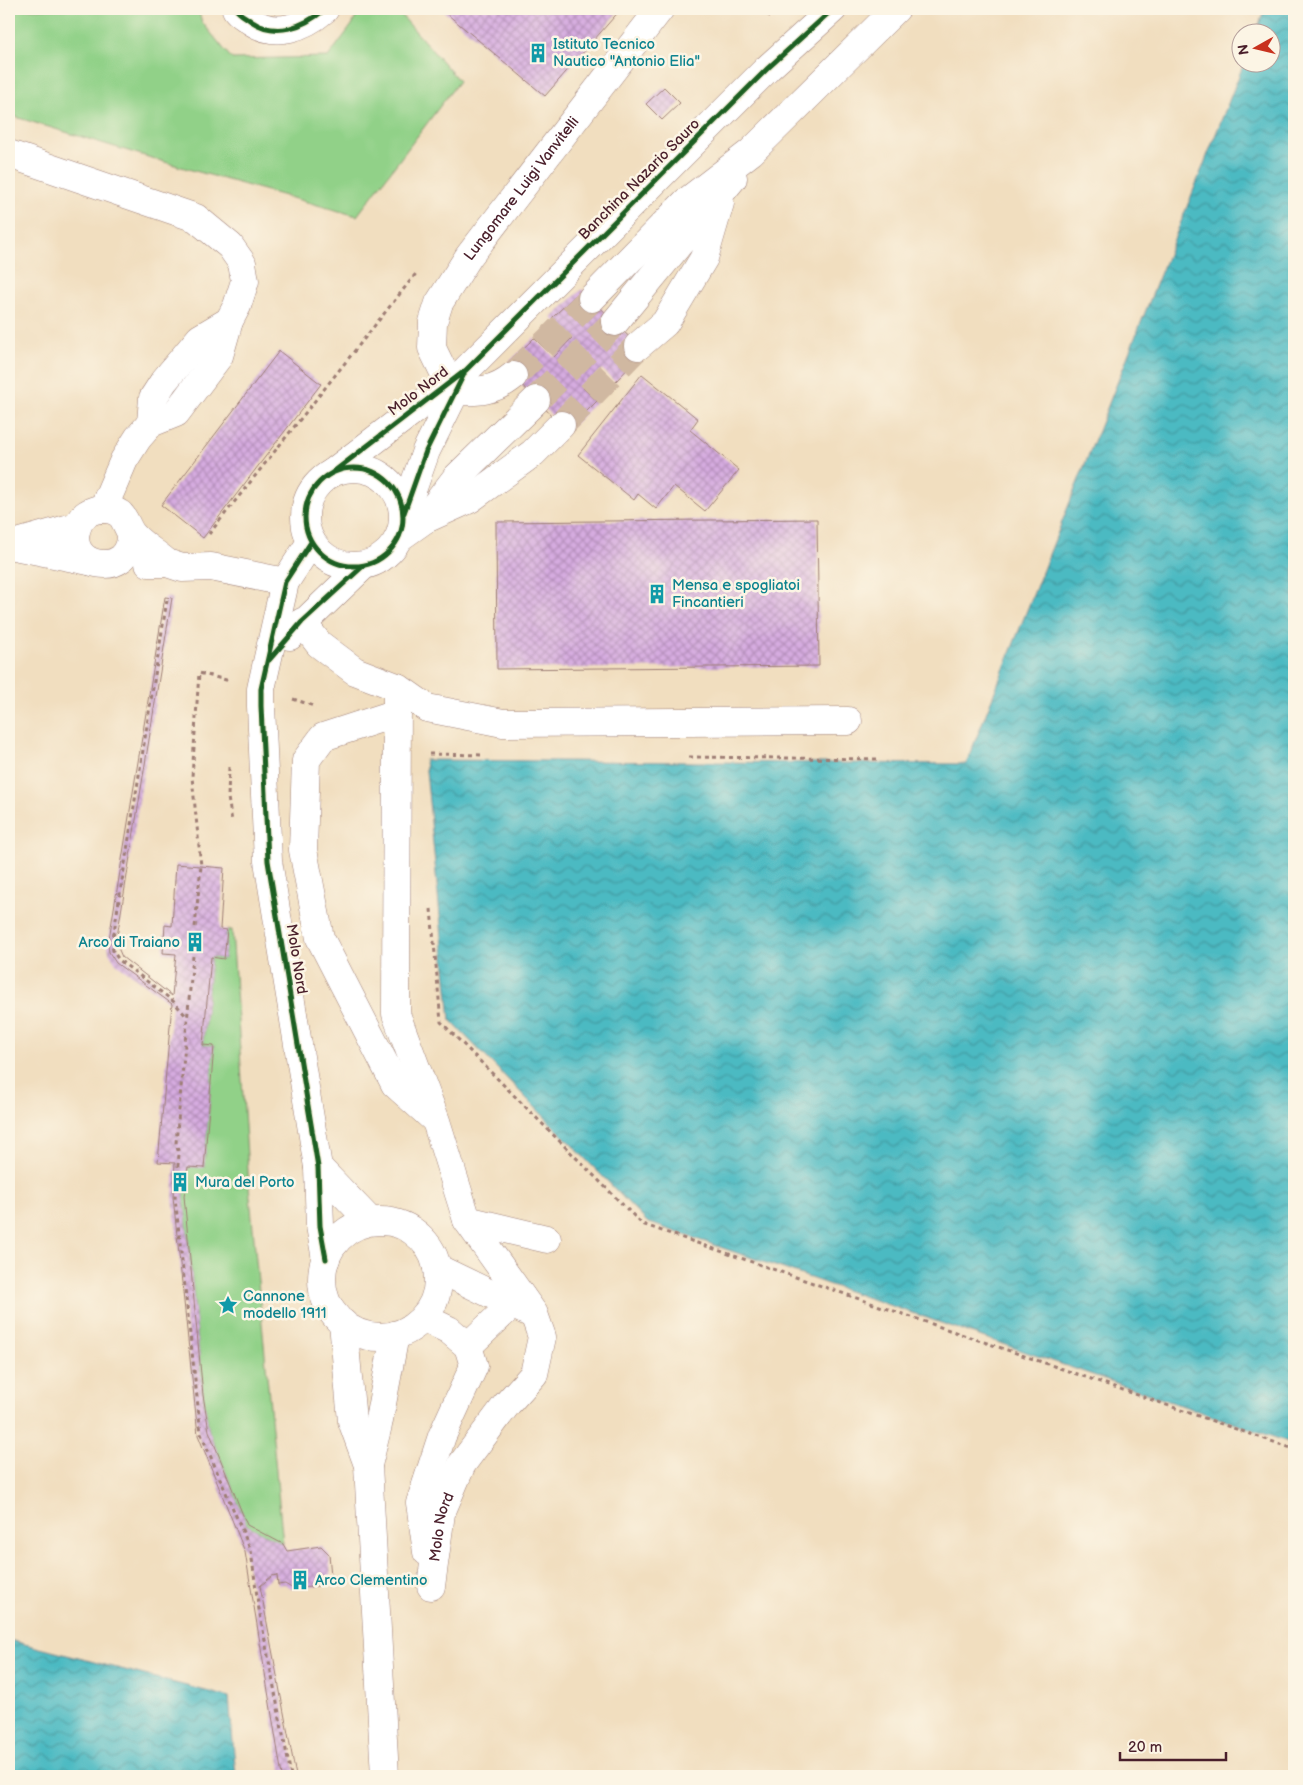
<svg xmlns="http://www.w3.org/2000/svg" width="1303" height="1785" font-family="'Balsamiq Sans',sans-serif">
	<defs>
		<pattern id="water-waves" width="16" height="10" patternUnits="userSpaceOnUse" patternTransform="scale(1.25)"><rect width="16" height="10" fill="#4cbac2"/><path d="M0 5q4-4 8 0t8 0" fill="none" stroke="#41979e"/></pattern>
		<pattern id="building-cross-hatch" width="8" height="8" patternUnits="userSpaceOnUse" patternTransform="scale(1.25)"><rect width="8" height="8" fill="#d6ace0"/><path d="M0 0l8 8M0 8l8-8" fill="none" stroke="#b08bb6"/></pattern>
	</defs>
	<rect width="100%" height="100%" fill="#fcf5e5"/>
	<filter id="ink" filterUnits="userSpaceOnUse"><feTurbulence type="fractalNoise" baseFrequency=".02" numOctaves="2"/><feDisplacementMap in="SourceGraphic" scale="10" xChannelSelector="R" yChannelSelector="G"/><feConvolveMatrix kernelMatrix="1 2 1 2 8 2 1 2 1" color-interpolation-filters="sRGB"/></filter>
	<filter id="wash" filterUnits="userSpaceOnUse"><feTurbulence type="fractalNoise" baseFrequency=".0096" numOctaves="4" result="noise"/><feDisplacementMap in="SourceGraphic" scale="20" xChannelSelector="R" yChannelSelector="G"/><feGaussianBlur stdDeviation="1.12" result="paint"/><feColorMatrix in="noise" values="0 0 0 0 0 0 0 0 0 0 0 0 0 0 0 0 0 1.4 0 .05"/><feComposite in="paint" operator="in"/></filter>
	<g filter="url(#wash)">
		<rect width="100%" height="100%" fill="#f1debf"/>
		<path fill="#91d188" stroke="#6e785a" d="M9,9H198L202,22L232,59L328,57L352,25L360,9H396L459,81L357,216L188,169L9,115Z
			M227,930H232L249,1186L283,1544L247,1525L209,1431L203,1395L184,1196L188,1167H204L214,1046L203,1045L211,957L224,959Z"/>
		<path fill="url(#water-waves)" stroke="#4b6c76" d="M1265,9H1294V1444L647,1222L450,1020L425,760L966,764L1244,63L1270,62V32H1256Z
			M9,1640L229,1697L236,1776H9Z"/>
		<g id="blocks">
			<path fill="url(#building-cross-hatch)" d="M441,9H621L545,96Z
				M755,9H774L770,17Z
				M664,87L680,103L662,120L646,104Z
				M582,289L644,352L615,382L602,369L583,388L597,401L567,431L504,367L534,338L554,357L572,338L552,318Z
				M279,351L321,384L203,538L161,505Z
				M642,374L698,419L690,430L739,470L705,511L674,486L656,509L638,494L634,500L578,455Z
				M817,519L819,666L497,669L496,522Z
				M165,597L172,598L116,943L122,957L172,996L176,954L163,953L165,925L172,926L176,864L224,868L220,929L227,930L224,959L211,957L203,1045L214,1046L204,1168L188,1167L184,1196L203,1395L209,1431L247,1525L283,1544L287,1551L321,1546L329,1554L331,1576L325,1577L318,1586L293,1589L285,1584L278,1585L277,1575L272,1576L260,1586L296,1776H282L245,1552L198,1435L173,1197L175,1163L158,1162L172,1004L116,963L109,952L108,945Z"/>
		</g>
	</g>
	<g filter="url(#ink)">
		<use href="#blocks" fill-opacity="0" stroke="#9e7e75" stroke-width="1"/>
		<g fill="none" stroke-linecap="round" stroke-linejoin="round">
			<path stroke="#d0b8a1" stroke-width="28" stroke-dasharray="28 14" stroke-linecap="butt" d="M513,376L592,298
				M536,400L615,322
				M561,425L638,346"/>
			<defs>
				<g id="minor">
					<path d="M236,9C239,14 246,17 251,21C276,38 304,27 325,9"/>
					<path d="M9,154L196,218L230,246L242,263L245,281L237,306L229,321L219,356L176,413L151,423L138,438L124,460L103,509"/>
					<path d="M592,298L686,202L751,152L896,9"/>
					<path d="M615,322L733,178"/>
					<path d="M638,346L665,323L704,258L720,203"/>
					<path id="s1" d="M449,383L432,348L433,322L439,303L469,256L660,9"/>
					<path d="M456,391C478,392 495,391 513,376"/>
					<path d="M151,423L153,398L164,381L200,338L229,321"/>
					<circle cx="354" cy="517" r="49"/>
					<path d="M332,473L466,370L768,68L833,9"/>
					<path d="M404,513L426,451L463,376"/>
					<path d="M428,518L470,499L533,453L561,425"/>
					<path d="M131,533C133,582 60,568 78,525C84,509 106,504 120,514C126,520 127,528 132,534C141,545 156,553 167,563"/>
					<path d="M400,537L424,520L456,478L536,400"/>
					<path d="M311,542L285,582L261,689V706L268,861L318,1167L320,1226L326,1259"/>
					<path d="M14,544L77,526"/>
					<path d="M9,545L89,561"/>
					<path d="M149,563H167L182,568L211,567L285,582"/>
					<path d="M302,622L319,644L355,671L397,687L427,708L503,723L848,721"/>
					<path d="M290,636L362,567"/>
					<path d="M397,687L396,1014L436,1121L467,1220"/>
					<path d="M397,713L323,737L306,760L303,850L320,938L395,1084L433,1118"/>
					<path d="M318,1167L370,1221"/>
					<circle cx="380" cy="1279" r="58"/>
					<path d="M437,1268L532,1314"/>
					<path d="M424,1318L449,1330L468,1346L474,1366L442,1436L420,1503L427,1552"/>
					<path d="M343,1323L352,1421L368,1465L385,1776"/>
					<path d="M468,1346L521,1296"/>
					<path d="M368,1465L378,1425L395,1335"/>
					<path id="s2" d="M431,1586L441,1513L462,1464L507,1404L534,1374L542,1337L534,1314L467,1220L547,1239"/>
				</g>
			</defs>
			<use href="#minor" stroke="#9e7e75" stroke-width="29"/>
			<path stroke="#9e7e75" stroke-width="3" stroke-dasharray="4 4" stroke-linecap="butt" d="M209,534L418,271
				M167,600L112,944L113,951L119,960L173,1001L187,1017
				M293,699L314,706
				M429,754L485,755
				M689,757L881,759
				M229,767L228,798L232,821
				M431,909L441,1022L642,1224L1294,1449
				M195,927L201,866L192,777L199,673L230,681
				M193,956L176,1143L179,1154L175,1197L201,1434L251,1551L258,1604L291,1776
				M311,1288L315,1309"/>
			<use href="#minor" stroke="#fff" stroke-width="28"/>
			<defs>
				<path id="cycleway" d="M236,9C239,14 246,17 251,21C276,38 304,27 325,9
					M305 517a49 49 0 1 1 98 0a49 49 0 1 1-98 0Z
					M332,473L466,370L768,68L833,9
					M404,513L426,451L464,374
					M311,542L285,582L261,689V706L268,861L318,1167L320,1226L326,1259
					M269,660L302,622L362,567"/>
			</defs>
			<use href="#cycleway" stroke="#fcf5e5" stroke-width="8"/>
			<use href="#cycleway" stroke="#1b5e20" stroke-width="5"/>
		</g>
	</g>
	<defs>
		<symbol id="building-bare" viewBox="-9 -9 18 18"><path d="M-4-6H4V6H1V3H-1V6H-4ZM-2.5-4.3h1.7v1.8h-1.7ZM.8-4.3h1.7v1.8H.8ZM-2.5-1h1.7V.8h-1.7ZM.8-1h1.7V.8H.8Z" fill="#0f9aa8" stroke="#fcf5e5" stroke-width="2.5" paint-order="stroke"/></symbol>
		<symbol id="sight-bare" viewBox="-9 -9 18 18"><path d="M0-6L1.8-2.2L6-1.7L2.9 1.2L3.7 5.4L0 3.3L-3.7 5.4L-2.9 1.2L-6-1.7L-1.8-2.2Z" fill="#0f9aa8" stroke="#fcf5e5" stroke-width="2.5" paint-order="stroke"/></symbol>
	</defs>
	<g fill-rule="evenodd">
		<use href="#building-bare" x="524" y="39" width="28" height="28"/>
		<use href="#building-bare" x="643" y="580" width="28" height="28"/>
		<use href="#building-bare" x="181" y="928" width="28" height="28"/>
		<use href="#building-bare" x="166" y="1168" width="28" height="28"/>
		<use href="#sight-bare" x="214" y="1291" width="28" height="28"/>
		<use href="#building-bare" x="286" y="1566" width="28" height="28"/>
	</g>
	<g text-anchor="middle" stroke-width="5" stroke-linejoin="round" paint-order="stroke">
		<g font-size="15" fill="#0d838f" stroke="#fcf5e5" text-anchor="start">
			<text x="553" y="49">Istituto Tecnico<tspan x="553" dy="17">Nautico "Antonio Elia"</tspan></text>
			<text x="672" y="590">Mensa e spogliatoi<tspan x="672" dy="17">Fincantieri</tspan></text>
			<text x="180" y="947" text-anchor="end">Arco di Traiano</text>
			<text x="195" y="1187">Mura del Porto</text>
			<text x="243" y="1301">Cannone<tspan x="243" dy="17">modello 1911</tspan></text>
			<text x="315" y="1585">Arco Clementino</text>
		</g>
		<g font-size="15" fill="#4a1f2b" stroke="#fcf5e5">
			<text transform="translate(639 179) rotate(-45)" y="5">Banchina Nazario Sauro</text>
			<text dy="5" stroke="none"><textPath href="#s1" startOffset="226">Lungomare Luigi Vanvitelli</textPath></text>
			<text transform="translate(418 391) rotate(-37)" y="5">Molo Nord</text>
			<text transform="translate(297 959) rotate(81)" y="5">Molo Nord</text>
			<text dy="5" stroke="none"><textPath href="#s2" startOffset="60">Molo Nord</textPath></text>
		</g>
	</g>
	<rect width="1303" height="1785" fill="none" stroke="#fcf5e5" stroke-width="30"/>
	<g transform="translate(1256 48) rotate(262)"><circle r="24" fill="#fcf5e5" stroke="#b59f9b"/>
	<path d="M0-4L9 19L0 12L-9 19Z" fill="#c8321e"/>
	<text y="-8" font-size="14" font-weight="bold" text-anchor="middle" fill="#4a1f2b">N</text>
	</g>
	<path d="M1120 1752v8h106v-8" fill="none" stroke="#4a1f2b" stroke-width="2.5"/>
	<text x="1128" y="1752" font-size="15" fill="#4a1f2b" stroke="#fcf5e5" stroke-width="4" paint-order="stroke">20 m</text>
</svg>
